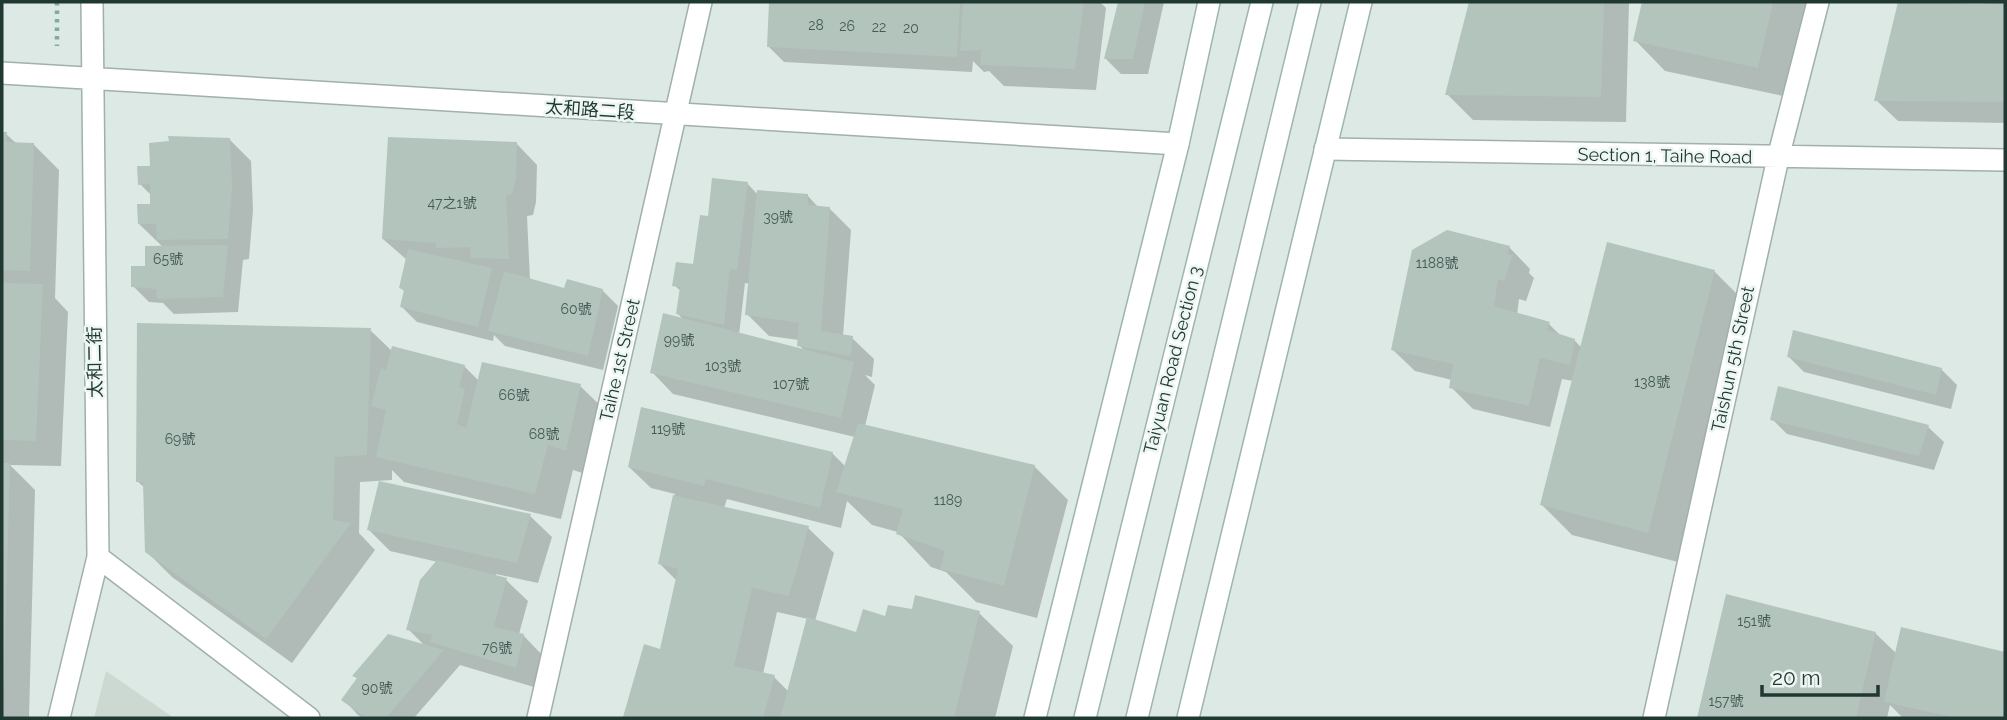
<svg xmlns="http://www.w3.org/2000/svg" width="2007" height="720" font-family="Raleway,'Noto Sans TC',sans-serif">
	<rect width="100%" height="100%" fill="#dde9e4"/>
	<path fill="#ccd9d3" d="M106,671L174,718H94Z"/>
	<path fill="#0003" fill-rule="evenodd" d="M771,2H1100L1106,8L1096,90L1004,86L989,71L984,72L973,61L972,72L784,62L768,46Z
		M1120,2H1164L1148,74H1121L1106,59Z
		M1471,2H1629L1626,122L1473,120L1447,94Z
		M1643,2H1810L1788,97L1665,71L1635,40Z
		M1900,2H1955L1959,6L1986,4L1976,2H2005V123L1898,121L1876,100Z
		M2,133L6,134L17,144H33L59,170L55,298L68,312L61,466L10,465L35,490L29,718H2Z
		M229,139L251,161L253,210L249,259L243,260L238,312L174,314L163,303L149,302L133,286L164,248L139,224L152,206V196L140,184L152,167Z
		M516,143L537,165L536,202L533,215L527,216L530,280L565,290H602L618,306L603,370L505,346L494,335L493,341L417,322L402,307L405,292L401,288L407,260L383,239Z
		M747,183L758,195L808,196L819,208H829L851,230L843,336L852,338L874,359L872,377L865,375L875,385L865,426L1034,466L1068,500L1037,618L976,602L946,572L931,567L898,532L872,525L847,501L841,528L727,499L724,508L808,528L834,553L815,621L858,634L887,619L913,611L979,613L1013,646L995,718H627L625,716L661,651L677,581L660,564L675,494L651,488L629,467L832,453L846,467L855,437L673,394L652,372L685,321L678,314L681,291L674,285L694,266L710,218ZM745,283L750,284L747,314L769,336L799,340V345L805,351L739,335ZM777,612L808,619L788,691L774,677L763,674Z
		M1509,247L1530,269L1529,273L1534,278L1526,301L1519,299L1517,315L1549,324L1562,337L1574,340L1582,348L1714,271L1745,302L1678,562L1572,535L1542,505L1573,381L1562,379L1550,427L1473,409L1451,387L1452,380L1415,371L1393,350Z
		M370,330L393,352L464,366L479,381L580,386L606,411L592,476L573,470L561,519L404,482L392,470V480L360,482L359,533L375,550L292,663L172,577L146,551L145,488L137,481Z
		M1789,357L1941,369L1957,385L1951,409L1804,372Z
		M1779,388L1928,427L1944,442L1934,470L1787,434L1772,419Z
		M530,516L552,537L538,583L496,574L495,577L506,580L528,601L519,634L523,635L544,657L537,688L460,665L414,718H363L358,715L343,699L358,679L354,676L426,647L408,629L438,562L390,551L369,530Z
		M1727,596L1875,633L1897,654L1902,629L2005,654V718H1903L1890,705L1887,718H1699Z"/>
	<path fill="#b3c4bd" d="M769,2H960L957,57L767,47Z
		M963,2H1084L1075,69L981,65V50L960,51Z
		M1118,2H1145L1133,59H1104Z
		M1469,2H1604L1601,97L1445,95Z
		M1642,2H1773L1758,68L1633,41Z
		M1898,2L2005,4V102L1874,101Z
		M2,132H7L6,142L34,143L30,271L2,270Z
		M168,136L230,138L232,187L228,239L157,240L156,224H138L137,204H150V184L138,185L137,166H150L149,143L169,141Z
		M388,137L517,142L516,179L512,194L506,195L509,259L471,258L470,247L436,248V243L382,239Z
		M712,178L748,182L737,270L730,269L724,325L676,314L680,287L672,286L676,262L693,264L700,215L708,216Z
		M757,190L808,194V205L830,207L821,331L853,336L851,356L797,346L799,323L745,315Z
		M1447,230L1510,246L1507,254L1513,255L1504,281L1498,279L1494,306L1550,322L1547,330L1575,339L1570,365L1540,358L1529,406L1449,388L1453,364L1391,350L1412,250Z
		M1607,242L1715,270L1648,533L1540,505Z
		M228,245L223,297L157,299L156,289L131,287V266H145V246Z
		M408,249L492,268L478,327L400,307L404,290L399,288Z
		M504,271L564,288L567,279L603,289L588,356L488,331Z
		M2,283L43,284L36,441L2,440Z
		M663,313L854,362L841,418L650,373Z
		M137,323L371,328L367,455L335,457L333,520L351,523L266,639L145,552L143,482H136Z
		M1793,330L1942,368L1936,395L1787,357Z
		M392,346L465,365L459,387L465,389L457,424L466,428L482,362L581,384L566,451L548,445L535,494L376,457L386,410L371,406L381,368L386,370Z
		M1778,386L1929,425L1919,456L1770,420Z
		M641,407L833,452L820,508L706,479L704,486L628,467Z
		M858,423L1035,465L1004,586L940,569L945,551L896,534L903,509L836,492Z
		M2,463H10L4,686H2Z
		M379,481L531,514L517,563L367,530Z
		M673,495L809,526L789,596L752,588L734,666L775,675L763,718L623,717L644,644L660,649L678,569L658,564Z
		M437,560L507,578L494,627L524,634L516,668L430,642L432,635L406,630L420,580Z
		M1726,594L1876,632L1856,718H1697Z
		M915,595L980,611L954,718H780L807,617L856,632L863,609L885,616L888,605L912,609Z
		M1901,627L2005,652V718H1957L1884,702Z
		M388,634L444,650L386,718H366L341,700L357,678L352,676Z"/>
	<g fill="none" stroke-linecap="round" stroke-linejoin="round">
		<defs>
			<path id="street" d="M2,73L1178,144
				M1325,149L2005,160
				M98,557L309,718
				M59,718L98,557L92,2
				M538,718L701,2
				M1654,718L1778,158L1818,2"/>
			<path id="secondary" d="M1035,718L1178,144L1209,2
				M1085,718L1262,2
				M1137,718L1310,2
				M1188,718L1361,2"/>
		</defs>
		<use href="#street" stroke="#a0b0ab" stroke-width="24"/>
		<use href="#secondary" stroke="#9db5ac" stroke-width="24"/>
		<path stroke="#7ead9e" stroke-width="4.5" stroke-dasharray="3.5 5" stroke-linecap="butt" d="M57,2V46"/>
		<use href="#street" stroke="#fff" stroke-width="21"/>
		<use href="#secondary" stroke="#fff" stroke-width="21"/>
	</g>
	<g text-anchor="middle" stroke-width="5" stroke-linejoin="round" paint-order="stroke">
		<g font-size="14" fill="#445b55">
			<text x="816" y="30">28</text>
			<text x="847" y="31">26</text>
			<text x="879" y="32">22</text>
			<text x="911" y="33">20</text>
			<text x="452" y="208">47之1號</text>
			<text x="778" y="222">39號</text>
			<text x="168" y="264">65號</text>
			<text x="1437" y="268">1188號</text>
			<text x="576" y="314">60號</text>
			<text x="679" y="345">99號</text>
			<text x="723" y="371">103號</text>
			<text x="1652" y="387">138號</text>
			<text x="791" y="389">107號</text>
			<text x="514" y="400">66號</text>
			<text x="668" y="434">119號</text>
			<text x="544" y="439">68號</text>
			<text x="180" y="444">69號</text>
			<text x="948" y="505">1189</text>
			<text x="1754" y="626">151號</text>
			<text x="497" y="653">76號</text>
			<text x="377" y="693">90號</text>
			<text x="1726" y="706">157號</text>
		</g>
		<g font-size="18" fill="#1f3832" stroke="#edf6f2">
			<text transform="translate(590 110) rotate(4)" y="6">太和路二段</text>
			<text transform="translate(1665 156) rotate(1)" y="6">Section 1, Taihe Road</text>
			<text transform="translate(1733 359) rotate(-78)" y="6">Taishun 5th Street</text>
			<text transform="translate(620 360) rotate(-77)" y="6">Taihe 1st Street</text>
			<text transform="translate(1173 360) rotate(-76)" y="6">Taiyuan Road Section 3</text>
			<text transform="translate(95 362) rotate(-91)" y="6">太和二街</text>
		</g>
	</g>
	<rect width="2007" height="720" fill="none" stroke="#1f3832" stroke-width="7"/>
	<path d="M1762 685v10h116v-10" fill="none" stroke="#1f3832" stroke-width="3.5"/>
	<text x="1772" y="685" font-size="21" fill="#1f3832" stroke="#edf6f2" stroke-width="5" paint-order="stroke">20 m</text>
</svg>
